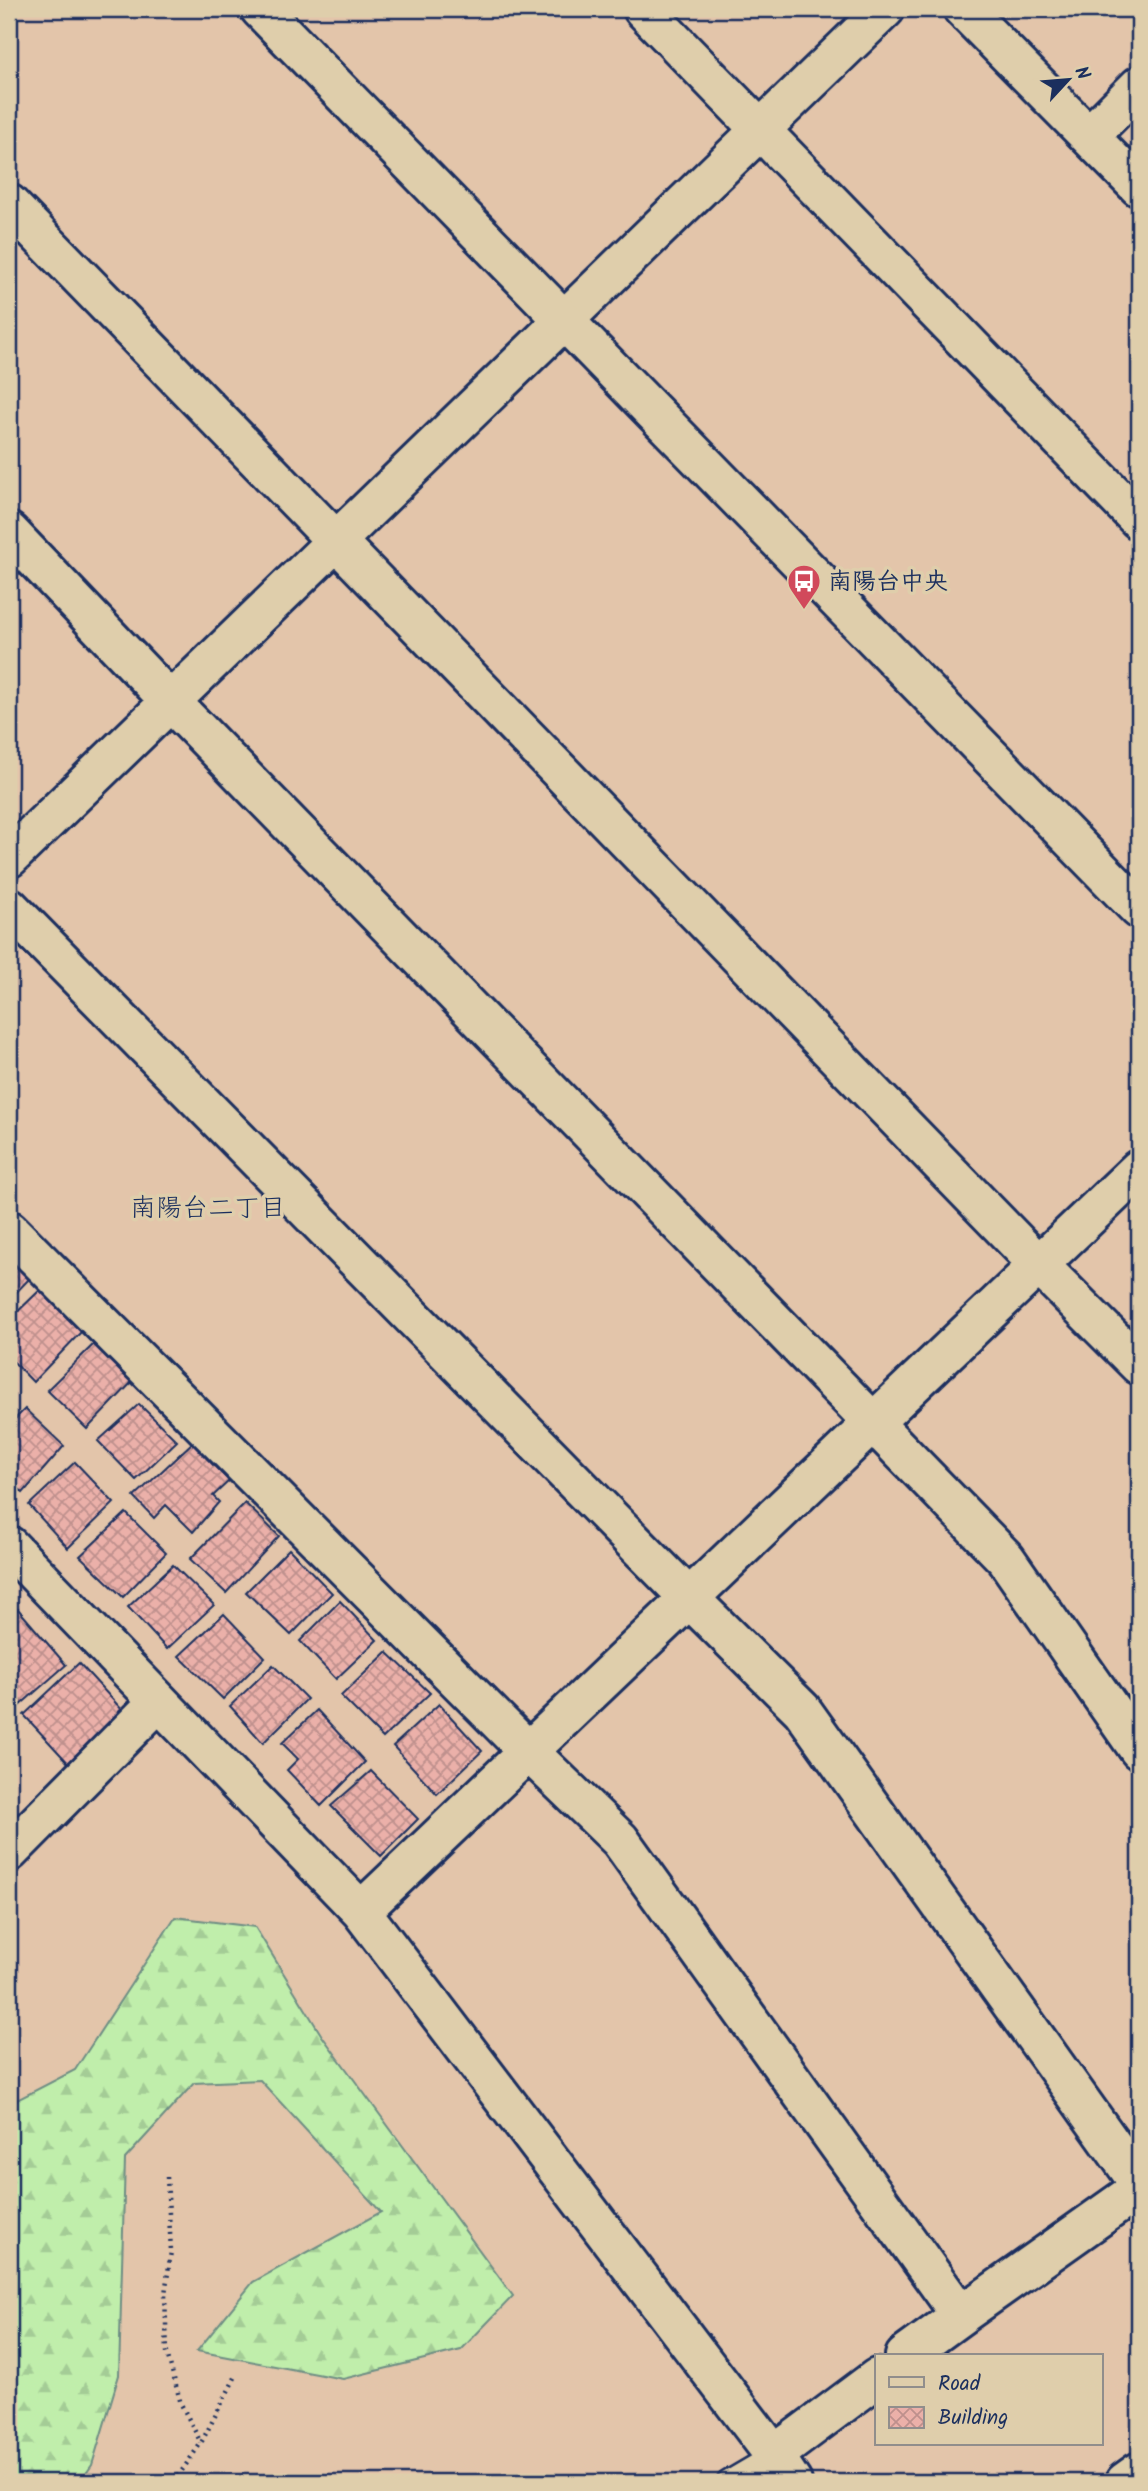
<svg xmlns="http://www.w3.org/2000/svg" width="1148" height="2491" font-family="Kalam,'Klee One',sans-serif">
	<defs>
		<pattern id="forest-firs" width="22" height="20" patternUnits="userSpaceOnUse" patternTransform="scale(1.75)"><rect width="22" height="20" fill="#c0eeab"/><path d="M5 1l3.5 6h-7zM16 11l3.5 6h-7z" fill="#a4cc96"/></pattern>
		<pattern id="building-cross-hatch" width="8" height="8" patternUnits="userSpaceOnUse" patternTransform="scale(1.75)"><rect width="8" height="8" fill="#ebb0a9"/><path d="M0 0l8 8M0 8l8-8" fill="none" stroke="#be908d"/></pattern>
	</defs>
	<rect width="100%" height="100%" fill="#e3c5aa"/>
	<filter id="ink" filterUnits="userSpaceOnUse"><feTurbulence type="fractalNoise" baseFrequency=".0143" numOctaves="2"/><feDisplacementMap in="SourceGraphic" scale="14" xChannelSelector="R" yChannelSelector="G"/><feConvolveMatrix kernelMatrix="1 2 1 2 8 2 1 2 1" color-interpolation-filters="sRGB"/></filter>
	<g filter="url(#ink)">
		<path fill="url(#forest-firs)" stroke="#6e8e84" stroke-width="2" d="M175,1917L255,1927L322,2036L513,2296L461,2350L343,2379L197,2351L253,2282L381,2212L260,2080L194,2083L125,2159L119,2375L92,2465L80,2482H9V2104L75,2070Z"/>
		<path fill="url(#building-cross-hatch)" stroke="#1b2f5e" stroke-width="2" d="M9,1256L30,1278L9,1300Z
			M40,1290L82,1331L33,1382L9,1357V1320Z
			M95,1343L134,1380L87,1429L47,1390Z
			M139,1404L177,1441L136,1480L98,1441Z
			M25,1409L64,1446L23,1493L9,1479V1425Z
			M192,1443L229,1481L213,1496L219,1502L193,1532L166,1505L154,1518L134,1497Z
			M75,1462L114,1503L68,1548L29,1505Z
			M245,1503L279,1536L226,1593L190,1559Z
			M126,1513L166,1553L123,1597L80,1556Z
			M289,1549L332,1593L291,1635L246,1592Z
			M173,1565L214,1605L167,1649L128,1607Z
			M340,1601L377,1640L336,1679L300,1641Z
			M18,1609L66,1665L19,1706L9,1693V1619Z
			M224,1614L265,1657L223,1699L179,1656Z
			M387,1652L430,1693L383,1738L341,1696Z
			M79,1663L125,1713L71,1766L24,1715Z
			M273,1665L307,1699L263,1743L230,1706Z
			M439,1704L482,1751L437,1794L393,1746Z
			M317,1710L365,1762L321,1806L287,1770L298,1759L282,1743Z
			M371,1771L418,1819L381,1856L331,1806Z"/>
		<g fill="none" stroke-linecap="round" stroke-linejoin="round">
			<defs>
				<path id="service" d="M728,2482L774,2455"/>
				<path id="minor" d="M643,9L1139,520
					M963,9L1139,187
					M1089,136L1139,86
					M9,204L1039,1265L1139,1365
					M9,532L170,701L1006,1559L1139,1750
					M9,858L885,9
					M9,907L689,1598L802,1710L1139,2183
					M9,1230L529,1752L620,1840L957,2310L964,2313
					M9,1546L361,1911L774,2455L792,2482
					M9,1852L158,1702
					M361,1911L1139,1169
					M905,2356L964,2313L1139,2189
					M774,2455L877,2378
					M1125,2482L1139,2472"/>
				<path id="tertiary" d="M260,9L1139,909"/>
			</defs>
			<use href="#service" stroke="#1b2f5e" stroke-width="26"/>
			<use href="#minor" stroke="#1b2f5e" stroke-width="44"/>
			<use href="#tertiary" stroke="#1b2f5e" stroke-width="44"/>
			<path stroke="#1b2f5e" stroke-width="4.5" stroke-dasharray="2 5" stroke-linecap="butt" d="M167,2177L171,2251L165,2294L167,2353L181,2404L201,2443
				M174,2482L201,2443L237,2374"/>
			<use href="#service" stroke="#dfceab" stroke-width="21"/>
			<use href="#minor" stroke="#dfceab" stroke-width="38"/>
			<use href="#tertiary" stroke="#dfceab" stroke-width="38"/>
		</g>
	</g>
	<defs>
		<symbol id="bus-pin" viewBox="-11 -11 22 30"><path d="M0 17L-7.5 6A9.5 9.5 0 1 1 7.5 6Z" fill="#d1495b" stroke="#dfceab"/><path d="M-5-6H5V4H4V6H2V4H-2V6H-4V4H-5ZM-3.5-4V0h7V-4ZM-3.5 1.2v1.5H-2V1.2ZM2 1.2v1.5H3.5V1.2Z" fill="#fff"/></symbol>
	</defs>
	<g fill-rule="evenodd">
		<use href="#bus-pin" x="785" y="562" width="38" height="52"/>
	</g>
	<g text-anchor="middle" stroke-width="7" stroke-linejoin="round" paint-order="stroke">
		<g font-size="24" font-weight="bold" fill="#1b2f5e" stroke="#dfceab" text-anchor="start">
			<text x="828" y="589">南陽台中央</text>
		</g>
		<g font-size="26" fill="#1b2f5e" stroke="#dfceab">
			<text x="208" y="1216">南陽台二丁目</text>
		</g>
	</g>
	<rect width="1148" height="2491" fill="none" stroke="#dfceab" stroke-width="35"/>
	<rect x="18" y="18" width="1113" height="2456" fill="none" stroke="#1b2f5e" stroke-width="2.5" filter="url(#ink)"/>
	<rect x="875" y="2354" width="228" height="91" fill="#dfceab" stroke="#918e8c" stroke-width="2"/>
	<rect x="889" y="2377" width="35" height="10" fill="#dfceab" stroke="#918e8c" stroke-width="2"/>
	<text x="938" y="2390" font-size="21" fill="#1b2f5e">Road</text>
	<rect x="889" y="2407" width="35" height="21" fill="url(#building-cross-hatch)" stroke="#918e8c" stroke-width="2"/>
	<text x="938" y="2424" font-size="21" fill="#1b2f5e">Building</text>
	<g transform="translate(1068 80) rotate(64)" stroke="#dfceab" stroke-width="5" paint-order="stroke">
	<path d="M0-5L12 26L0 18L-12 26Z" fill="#1b2f5e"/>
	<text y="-10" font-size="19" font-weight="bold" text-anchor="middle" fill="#1b2f5e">N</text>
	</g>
</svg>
